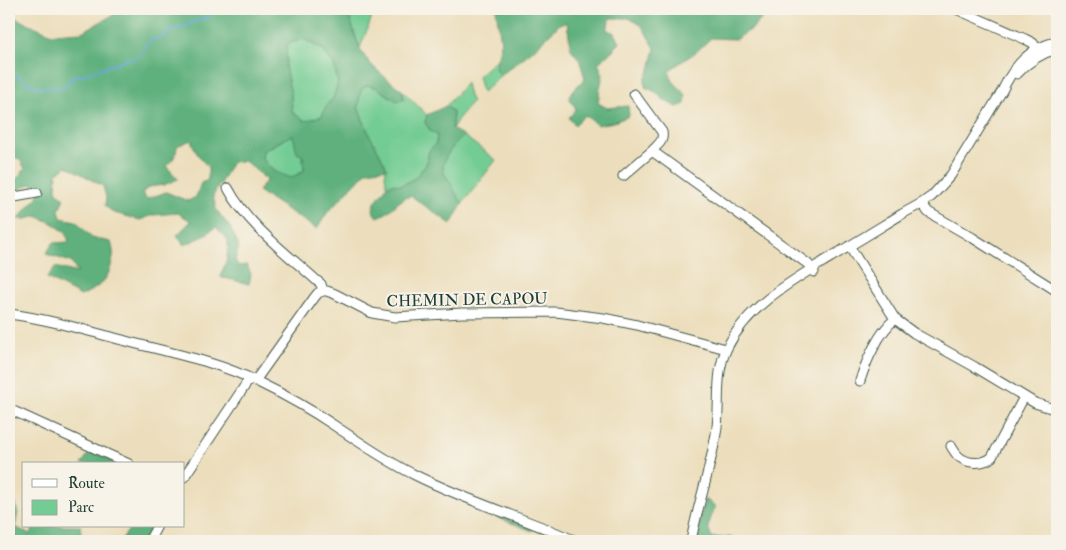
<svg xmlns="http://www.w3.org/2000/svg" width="1066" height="550" font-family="'IM FELL Double Pica',serif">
	<rect width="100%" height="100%" fill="#f7f3e8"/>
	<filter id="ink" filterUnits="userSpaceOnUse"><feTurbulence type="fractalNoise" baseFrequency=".02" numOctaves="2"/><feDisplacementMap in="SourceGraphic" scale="10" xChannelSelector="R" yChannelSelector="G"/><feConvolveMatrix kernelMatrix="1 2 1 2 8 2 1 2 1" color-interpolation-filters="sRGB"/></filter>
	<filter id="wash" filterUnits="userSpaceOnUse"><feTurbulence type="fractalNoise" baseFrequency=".0096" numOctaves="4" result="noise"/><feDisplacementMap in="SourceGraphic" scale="20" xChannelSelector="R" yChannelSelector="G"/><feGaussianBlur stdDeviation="1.12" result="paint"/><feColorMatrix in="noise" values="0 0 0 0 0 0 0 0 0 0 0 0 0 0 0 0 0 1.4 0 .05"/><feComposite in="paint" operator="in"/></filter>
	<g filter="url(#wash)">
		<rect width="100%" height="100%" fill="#ecdebc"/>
		<path fill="#73cc93" stroke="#498464" d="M346,9H372V17L360,48C354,35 352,21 346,9Z
			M303,39L322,49L334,65L338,83L333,98L326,106L322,116L305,121L292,112L291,94L287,81L285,66L286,62L287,44Z
			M498,58L495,69L501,75L482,93L478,76Z
			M466,83L469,96L472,102L458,119L452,129L453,112L446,106Z
			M367,85L377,88L397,101L404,99L402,90L427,115L425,123L437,135L436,143L429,151L426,165L415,178L402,185L393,184L387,186L385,176L386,168L381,156L369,134L358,107L361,90Z
			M293,135L303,156L304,171L290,178L273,171L262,158L263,151Z
			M464,136L496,160L463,203C456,196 455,192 451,183C449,180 446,177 444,173C438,160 454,144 464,136Z"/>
		<path fill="#5eb07d" stroke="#3e7658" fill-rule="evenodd" d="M121,9H346C352,20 353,31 357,42C365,64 384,76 402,90L404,99L397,101L377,88L367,85L361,90L358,107L369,134L381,156L387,168L367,171L327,213L317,229L258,191L267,180L245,161L232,162L213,196L216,209L231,229L239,247L235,260L238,266L247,265L251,274L249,284L220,277L227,259L228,240L216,227L202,237L184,245L177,235L191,221L178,213L153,215L140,220L114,213L105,206L106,197L103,186L67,166L57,173L56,190L64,198L59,210L61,218L76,221L92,238L111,242C114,253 114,255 111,266C106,284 96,288 81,296L47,278L55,267L78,273L71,262L46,254L53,243L69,242L66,233L54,224L37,216L26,219H18L37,198L40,187L30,184L12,193L15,181L25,169L21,161L9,153V11L13,17L52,34L82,32L115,14ZM303,39L322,49L334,65L338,83L333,98L326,106L322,116L305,121L292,112L291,94L285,66L286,62L287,44ZM293,135L297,153L303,156L304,171L291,178L273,171L262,158L263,151L282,140ZM191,140C195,150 199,159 208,166V180L201,183L196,197L188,201L166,192L147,199L142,193L149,187L164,185L178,179L166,166C174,159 176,156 177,146Z
			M496,9H771L752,29L736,39L711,38L696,52L674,67L669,72L673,81L686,95L685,104L677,107L665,101L654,91L645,87V78L650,70L655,48L641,25L629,18H610L607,30L615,33L620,43L608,55L598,63L603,75L600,88L598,103L607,108L628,106L629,116L614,122L597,125L585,115L575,125L569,118L576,109L570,99L569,95L585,78L579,59L571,49L567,23H561L532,51L501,75L495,69L501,43Z
			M446,106L453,112L452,129L464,136C455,143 439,161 444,173C446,177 449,180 451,183C455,192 456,196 463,203L451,224L411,196C397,199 391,214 377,217C366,207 382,195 387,186L393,184L402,185L415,178L426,165L429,151L436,143L437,135L431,132L425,123L427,115Z
			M91,451L120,464H81Z
			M9,490L13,497L18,513L15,527L30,534L35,526H81L80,528L83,541H9Z
			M705,499L715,506L708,527L712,538L730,537L737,541H695L696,535Z
			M478,507L532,528V531L478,510Z
			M132,526H151L143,541H120Z"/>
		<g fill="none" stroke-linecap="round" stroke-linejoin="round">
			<path stroke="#5fa5d5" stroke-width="2" d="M9,71C15,73 20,78 26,82C39,90 51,88 66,87L72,77L74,76H81L96,70L118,63L124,59L136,58L139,56L148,44L153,39L162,38L170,31L184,27L195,21L204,19L212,14L223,9"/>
		</g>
	</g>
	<g filter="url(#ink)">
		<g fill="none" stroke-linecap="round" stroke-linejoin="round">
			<defs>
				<path id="minor" d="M956,9L1025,39L1033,43L1041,55
					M1017,74C1028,62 1042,53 1057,49
					M634,94L662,132C664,142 658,144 652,151L808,264L814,272
					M623,176L652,151
					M228,188C246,223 287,254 316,280L321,284L323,291
					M9,198L37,193
					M922,203L928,212L973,238L1057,291
					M918,206L932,196L951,175L1002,91C1013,67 1030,47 1057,42
					M849,246L895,319L914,333L975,367L1035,403L1057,410
					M9,314C49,319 88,331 126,341C170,353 216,361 256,381C283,394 310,409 335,426C361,443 386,461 415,475C467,501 523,518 576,541
					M255,381L314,298L318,293L323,291H327L335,294L372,313L395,317L462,313L556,312L603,318L637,325L726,349
					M860,381C866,361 879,332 895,319
					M9,409L129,464
					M951,446C953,449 955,453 958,456C967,464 983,465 992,457L1024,397
					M184,477L250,378
					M149,541L157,526
					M691,541C698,503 712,465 717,427C720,401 715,372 727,348C748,305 792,281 831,257C855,243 879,228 902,214L922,203"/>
			</defs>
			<use href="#minor" stroke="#3e5548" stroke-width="11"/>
			<use href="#minor" stroke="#fff" stroke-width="9"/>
		</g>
	</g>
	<g text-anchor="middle" stroke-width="4" stroke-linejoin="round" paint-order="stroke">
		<g font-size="16" fill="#1f3d34" stroke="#f7f3e8">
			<text transform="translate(467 299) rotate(-1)" y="6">CHEMIN DE CAPOU</text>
		</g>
	</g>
	<rect width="1066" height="550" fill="none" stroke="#f7f3e8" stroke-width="30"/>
	<rect x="22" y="462" width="162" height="65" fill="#f7f3e8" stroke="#a1aaa0"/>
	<rect x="32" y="479" width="25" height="8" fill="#ffffff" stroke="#a1aaa0"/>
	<text x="68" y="488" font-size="15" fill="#1f3d34">Route</text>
	<rect x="32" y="500" width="25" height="15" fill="#73cc93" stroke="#a1aaa0"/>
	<text x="68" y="512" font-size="15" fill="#1f3d34">Parc</text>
</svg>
